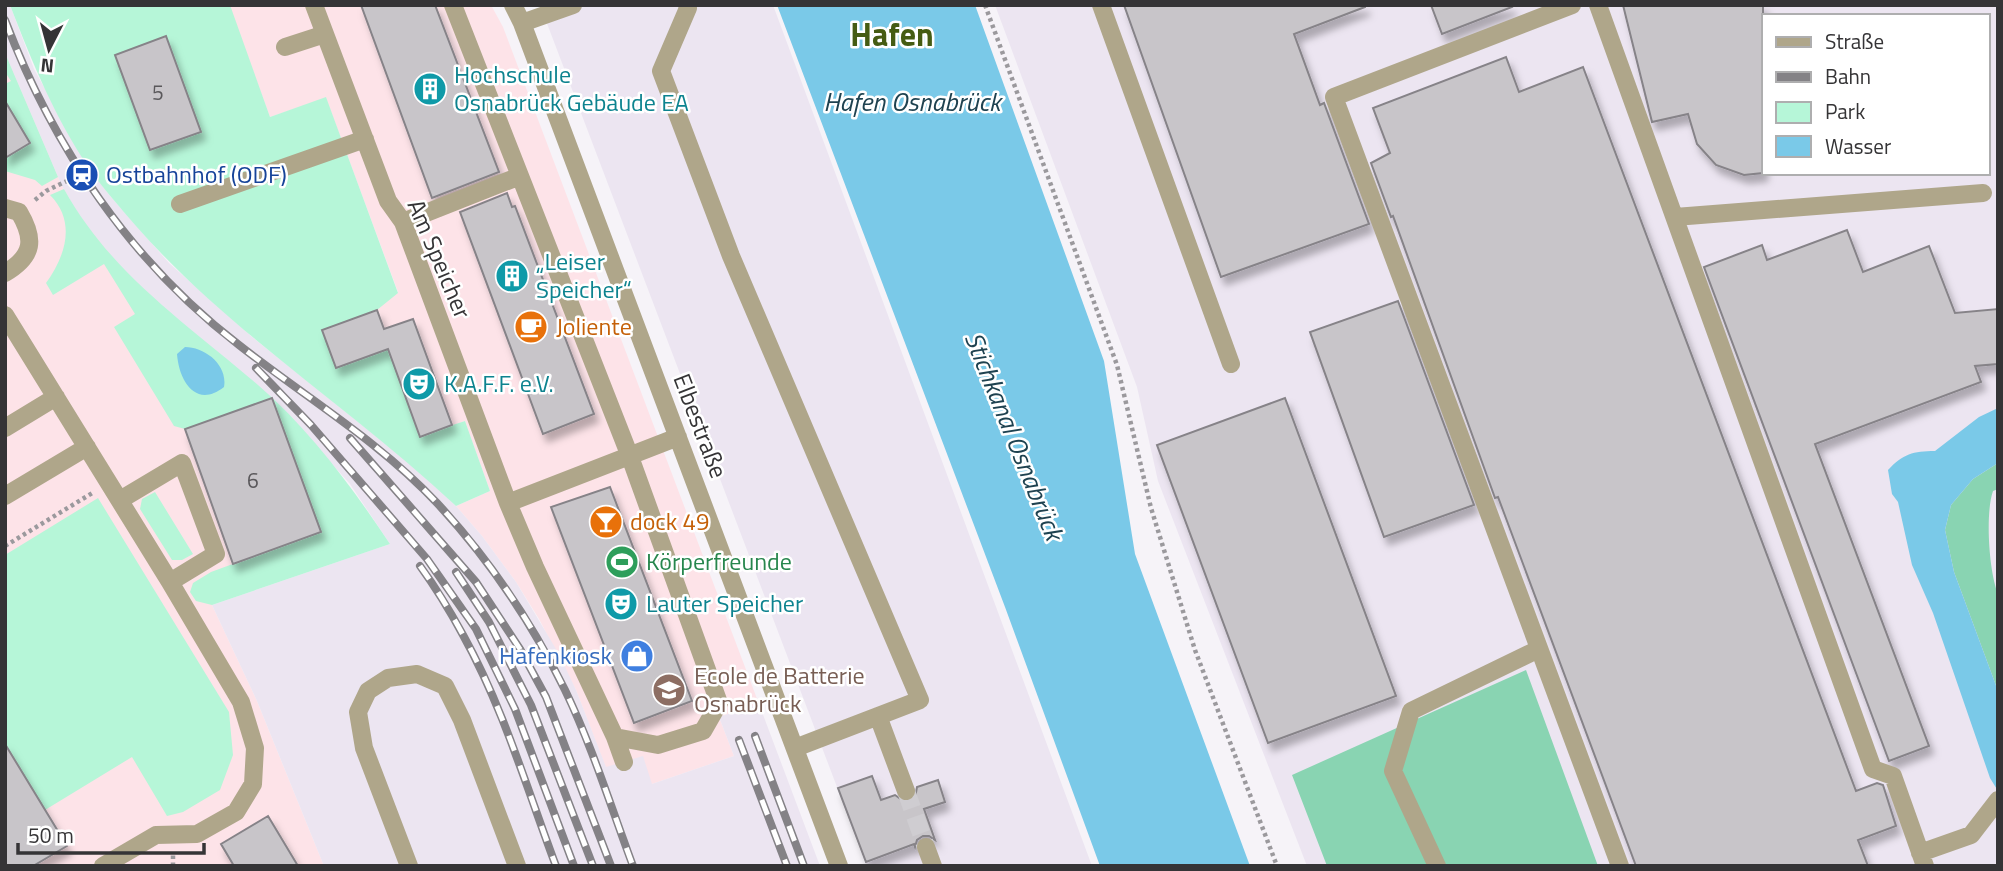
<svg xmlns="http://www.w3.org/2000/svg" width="2003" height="871" font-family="'Titillium Web',sans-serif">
	<defs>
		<filter id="shadow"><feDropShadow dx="4.5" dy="8" stdDeviation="3.5" flood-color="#0004"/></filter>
	</defs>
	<rect width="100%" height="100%" fill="#f6f3f8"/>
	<path fill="#fde3e8" d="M491,5L503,27L759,704L719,717L734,756L652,784L624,762L606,768L576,690L539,619L516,582L482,536L456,506L490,491L465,421L420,437L336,368L322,330L398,292L326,98L270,117L229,6Z
		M5,53L61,184L80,217L272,398L311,439L212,605L257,701L324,866H5Z"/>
	<path fill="#ece5f1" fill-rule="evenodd" d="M5,5H10L34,69L89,168L111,197L169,263L251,336L417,469L456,506L482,536L516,582L559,654L576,690L606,767L643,756L652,784L734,756L719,717L759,704L820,866H324L257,701L212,605L390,544L350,484L272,398L178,321L121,268L80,217L61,184L5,53Z
		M540,5H773L1092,866H867Z
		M995,5H1998V866H1307L1158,481L1137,387ZM1763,16H1987V173H1763Z"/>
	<path fill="#b6f6d8" d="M10,5H230L270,117L326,97L398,293L377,310L322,330L336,368L388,349L419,436L465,421L490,491L456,506C353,409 230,333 136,226C120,207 103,189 89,168C55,118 32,62 10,5Z
		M5,53L58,177L42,186L35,180L5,171V158L30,143L5,101V84L11,81L5,72Z
		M64,189C111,274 186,323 258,385C310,430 352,487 390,544L212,605L196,601L190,592L193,583L211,572L320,532L272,398L185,429L174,426L114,327L135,314L104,264L53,295L46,283C65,257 77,222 50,195Z
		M155,492L193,554L182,560H172L140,509L142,499Z
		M98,498L229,712L233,755L220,790L183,812L167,816L132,757L45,810L5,744V555Z"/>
	<path fill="#89d4b2" d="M1998,463V489L1993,491C1985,514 1989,572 1998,594V691L1954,572L1945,530L1951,505L1973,479Z
		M1526,670L1598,866H1327L1292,775Z"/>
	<path fill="#7ac9e8" d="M777,5H975L1104,361L1135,554L1250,866H1100L1005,607Z
		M185,347C205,347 228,365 224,387C196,409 179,381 177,354Z
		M1998,408V463L1973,479L1951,505L1945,530L1954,572L1998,691V791L1990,778L1933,613L1912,565L1898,502L1892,494L1888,470C1903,454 1913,451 1935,451L1979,417Z"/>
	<path fill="#c8c5c9" stroke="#868388" stroke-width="2" filter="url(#shadow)" d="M361,5H435L499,172L432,198Z
		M1124,5H1365V7L1294,34L1320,105L1324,103L1369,224L1221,277Z
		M1431,5H1511L1512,7L1442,34Z
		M1623,5H1763V173L1744,175L1716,165L1697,144L1688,114L1652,122Z
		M166,36L201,132L150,150L115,55Z
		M1506,57L1519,92L1583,67L1856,791L1877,783L1883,785L1896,826L1858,840L1868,866H1636L1498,497L1495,498L1393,216L1391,217L1371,163L1390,153L1373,108Z
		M5,101L30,143L5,158Z
		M507,193L512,207L515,206L594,414L543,434L460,212Z
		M1847,230L1863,272L1929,246L1955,313L1998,309V364L1975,366L1981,382L1815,444L1929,746L1889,761L1704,267L1762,245L1767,260Z
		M1398,301L1474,505L1384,537L1310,332Z
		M377,310L384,329L413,319L452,425L420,437L388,349L336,368L322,330Z
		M272,398L321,532L233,564L185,429Z
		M1285,398L1396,696L1268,743L1157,445Z
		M610,487L692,701L634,723L551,507Z
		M5,744L67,846L33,866H5Z
		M872,776L881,800L895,795L905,802L915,798L917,787L938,780L945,802L924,809L935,840L929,836H923L917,840L915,847L914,844L866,862L838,788Z
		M268,816L298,866H234L221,844Z"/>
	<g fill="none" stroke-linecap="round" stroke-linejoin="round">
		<path stroke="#cfcdd1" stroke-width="18" stroke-dasharray="18 9" stroke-linecap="butt" d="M906,791L926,847"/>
		<path stroke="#9b999d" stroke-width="4.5" stroke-dasharray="3.5 3.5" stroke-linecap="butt" d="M985,5L1117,365L1151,508L1195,650L1277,866
			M35,200L46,191L73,178
			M5,546L94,492
			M173,866V853"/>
		<path stroke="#afa68a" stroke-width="18" d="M314,5L388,201L403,222L508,503L535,567L615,737L624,762
			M453,5L629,454L719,703L703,731L658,745L615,737
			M513,5L522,23L839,866
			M687,5L688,8L661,71L731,256L920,700L795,748
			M1101,5L1231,364
			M1572,5L1334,97L1620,866
			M1598,5L1873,769L1893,776L1925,866
			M522,23L573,5
			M285,47L325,34
			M180,204L365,139
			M5,208L19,212C35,239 34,256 5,273
			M1675,217L1983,193
			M403,222L520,176
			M5,315L170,582L241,702L255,748L253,784L236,812L197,834L156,835L103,866
			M5,428L56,397
			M5,496L87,447
			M120,500L182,463L216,554L170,582
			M508,503L678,437
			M878,716L906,791
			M926,847L933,866
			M1920,853L1971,835L1998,800
			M409,866L364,748L358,712L368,691L388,678L417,674L445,686L462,720L517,866
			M1437,866L1393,771L1411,711L1539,649"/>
		<defs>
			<path id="rail" d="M5,20C53,147 131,262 239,345C305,397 379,441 437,503C489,559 531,621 565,690C592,746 611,807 633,866
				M256,368L311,425L427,559L476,629L515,709L574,866
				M350,438L476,582L520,649L546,697L611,866
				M420,566C436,588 450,611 463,635C503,707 527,789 556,866
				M456,572L489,622L531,705L593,866
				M755,736L804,866
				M739,740L787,866"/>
		</defs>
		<use href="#rail" stroke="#848286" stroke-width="8"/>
		<use href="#rail" stroke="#fff" stroke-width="5" stroke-dasharray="16" stroke-linecap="butt"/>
	</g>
	<defs>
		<symbol id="building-disc" viewBox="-11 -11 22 22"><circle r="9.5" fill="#0f9aa8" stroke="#fff"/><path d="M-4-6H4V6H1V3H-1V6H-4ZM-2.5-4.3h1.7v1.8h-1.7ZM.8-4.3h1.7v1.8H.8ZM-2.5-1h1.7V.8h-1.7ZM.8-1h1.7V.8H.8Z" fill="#fff"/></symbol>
		<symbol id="station-disc" viewBox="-11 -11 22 22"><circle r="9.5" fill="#1a4fb4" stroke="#fff"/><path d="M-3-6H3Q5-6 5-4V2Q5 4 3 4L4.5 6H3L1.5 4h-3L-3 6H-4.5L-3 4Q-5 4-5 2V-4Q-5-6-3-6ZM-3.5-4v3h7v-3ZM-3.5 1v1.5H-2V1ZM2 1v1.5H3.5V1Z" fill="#fff"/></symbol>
		<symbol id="cafe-disc" viewBox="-11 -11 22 22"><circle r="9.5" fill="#e8710a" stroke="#fff"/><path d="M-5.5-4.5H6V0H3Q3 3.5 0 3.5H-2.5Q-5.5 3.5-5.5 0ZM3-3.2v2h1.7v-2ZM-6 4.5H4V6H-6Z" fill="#fff"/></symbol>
		<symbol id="theatre-disc" viewBox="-11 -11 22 22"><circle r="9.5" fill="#0f9aa8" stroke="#fff"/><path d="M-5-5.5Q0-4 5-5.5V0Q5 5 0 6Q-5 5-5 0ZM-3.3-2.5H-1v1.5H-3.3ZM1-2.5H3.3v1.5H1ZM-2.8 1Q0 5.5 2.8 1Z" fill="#fff"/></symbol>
		<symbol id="bar-disc" viewBox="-11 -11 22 22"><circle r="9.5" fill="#e8710a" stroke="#fff"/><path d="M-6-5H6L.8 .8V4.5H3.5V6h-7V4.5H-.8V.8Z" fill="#fff"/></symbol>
		<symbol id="stadium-disc" viewBox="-11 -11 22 22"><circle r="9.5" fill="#2e9e5b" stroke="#fff"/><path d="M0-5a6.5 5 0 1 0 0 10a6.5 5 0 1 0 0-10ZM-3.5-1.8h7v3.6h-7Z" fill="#fff"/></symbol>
		<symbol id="shop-disc" viewBox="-11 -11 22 22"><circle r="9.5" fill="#3f7fe0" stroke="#fff"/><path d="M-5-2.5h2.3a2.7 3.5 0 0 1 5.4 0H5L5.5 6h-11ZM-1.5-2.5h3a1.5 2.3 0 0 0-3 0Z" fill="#fff"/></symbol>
		<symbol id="school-disc" viewBox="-11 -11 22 22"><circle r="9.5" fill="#8d6e63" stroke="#fff"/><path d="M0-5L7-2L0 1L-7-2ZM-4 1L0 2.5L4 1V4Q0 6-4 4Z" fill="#fff"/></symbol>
	</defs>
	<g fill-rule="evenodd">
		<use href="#building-disc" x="411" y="70" width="38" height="38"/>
		<use href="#station-disc" x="63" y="156" width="38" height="38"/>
		<use href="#building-disc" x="493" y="257" width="38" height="38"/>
		<use href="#cafe-disc" x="512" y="308" width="38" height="38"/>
		<use href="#theatre-disc" x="400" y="365" width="38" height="38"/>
		<use href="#bar-disc" x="587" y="503" width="38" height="38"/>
		<use href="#stadium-disc" x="603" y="543" width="38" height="38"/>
		<use href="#theatre-disc" x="602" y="585" width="38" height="38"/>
		<use href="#shop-disc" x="618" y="637" width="38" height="38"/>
		<use href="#school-disc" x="650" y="671" width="38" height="38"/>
	</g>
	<g text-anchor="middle" stroke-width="5" stroke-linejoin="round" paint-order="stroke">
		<g font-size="21" fill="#5a585b">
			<text x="158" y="100">5</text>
			<text x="253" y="488">6</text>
		</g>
		<g font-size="24" fill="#0d838f" stroke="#fff" text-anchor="start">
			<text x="454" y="83">Hochschule<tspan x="454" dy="28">Osnabrück Gebäude EA</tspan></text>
			<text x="536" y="270">„Leiser<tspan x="536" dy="28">Speicher“</tspan></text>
			<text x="444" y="392">K.A.F.F. e.V.</text>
			<text x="646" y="612">Lauter Speicher</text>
		</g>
		<g font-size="24" fill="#164399" stroke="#fff" text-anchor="start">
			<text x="106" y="183">Ostbahnhof (ODF)</text>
		</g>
		<g font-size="24" fill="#353436" stroke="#fff">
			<text transform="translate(439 259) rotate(67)" y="8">Am Speicher</text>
			<text transform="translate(700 426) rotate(69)" y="8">Elbestraße</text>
		</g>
		<g font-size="24" fill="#c56008" stroke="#fff" text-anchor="start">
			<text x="556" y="335">Joliente</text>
			<text x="630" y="530">dock 49</text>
		</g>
		<g font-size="24" fill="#27864d" stroke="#fff" text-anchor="start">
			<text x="646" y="570">Körperfreunde</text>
		</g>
		<g font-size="24" fill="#366cbe" stroke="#fff" text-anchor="end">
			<text x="612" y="664">Hafenkiosk</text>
		</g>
		<g font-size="24" fill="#785e54" stroke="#fff" text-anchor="start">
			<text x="694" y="684">Ecole de Batterie<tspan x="694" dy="28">Osnabrück</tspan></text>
		</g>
		<g font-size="26" font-style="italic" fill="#1e4250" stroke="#fff">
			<text x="912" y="111">Hafen Osnabrück</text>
			<text transform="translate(1014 436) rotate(68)" y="9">Stichkanal Osnabrück</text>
		</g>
		<g font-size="32" font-weight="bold" fill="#455c13" stroke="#fff">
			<text x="892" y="46">Hafen</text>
		</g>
	</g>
	<rect width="2003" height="871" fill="none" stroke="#353436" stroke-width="14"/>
	<rect x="1762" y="14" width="228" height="161" fill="#ffffff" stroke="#aeaeaf" stroke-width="2"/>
	<rect x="1776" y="37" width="35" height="10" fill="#afa68a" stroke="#aeaeaf" stroke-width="2"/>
	<text x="1825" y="49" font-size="21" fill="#353436">Straße</text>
	<rect x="1776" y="72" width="35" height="10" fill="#848286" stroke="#aeaeaf" stroke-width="2"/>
	<text x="1825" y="84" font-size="21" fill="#353436">Bahn</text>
	<rect x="1776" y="102" width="35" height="21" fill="#b6f6d8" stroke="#aeaeaf" stroke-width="2"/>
	<text x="1825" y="119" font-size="21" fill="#353436">Park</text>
	<rect x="1776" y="136" width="35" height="21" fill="#7ac9e8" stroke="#aeaeaf" stroke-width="2"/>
	<text x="1825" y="154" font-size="21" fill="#353436">Wasser</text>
	<g transform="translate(49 49) rotate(186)" stroke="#ffffff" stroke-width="5" paint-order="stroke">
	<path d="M0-5L12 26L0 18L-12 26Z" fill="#353436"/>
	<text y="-10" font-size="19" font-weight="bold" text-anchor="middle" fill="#353436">N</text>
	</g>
	<path d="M18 843v10h186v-10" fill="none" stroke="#353436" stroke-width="3.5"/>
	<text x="28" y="843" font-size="21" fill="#353436" stroke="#ffffff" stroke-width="5" paint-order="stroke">50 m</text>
</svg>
